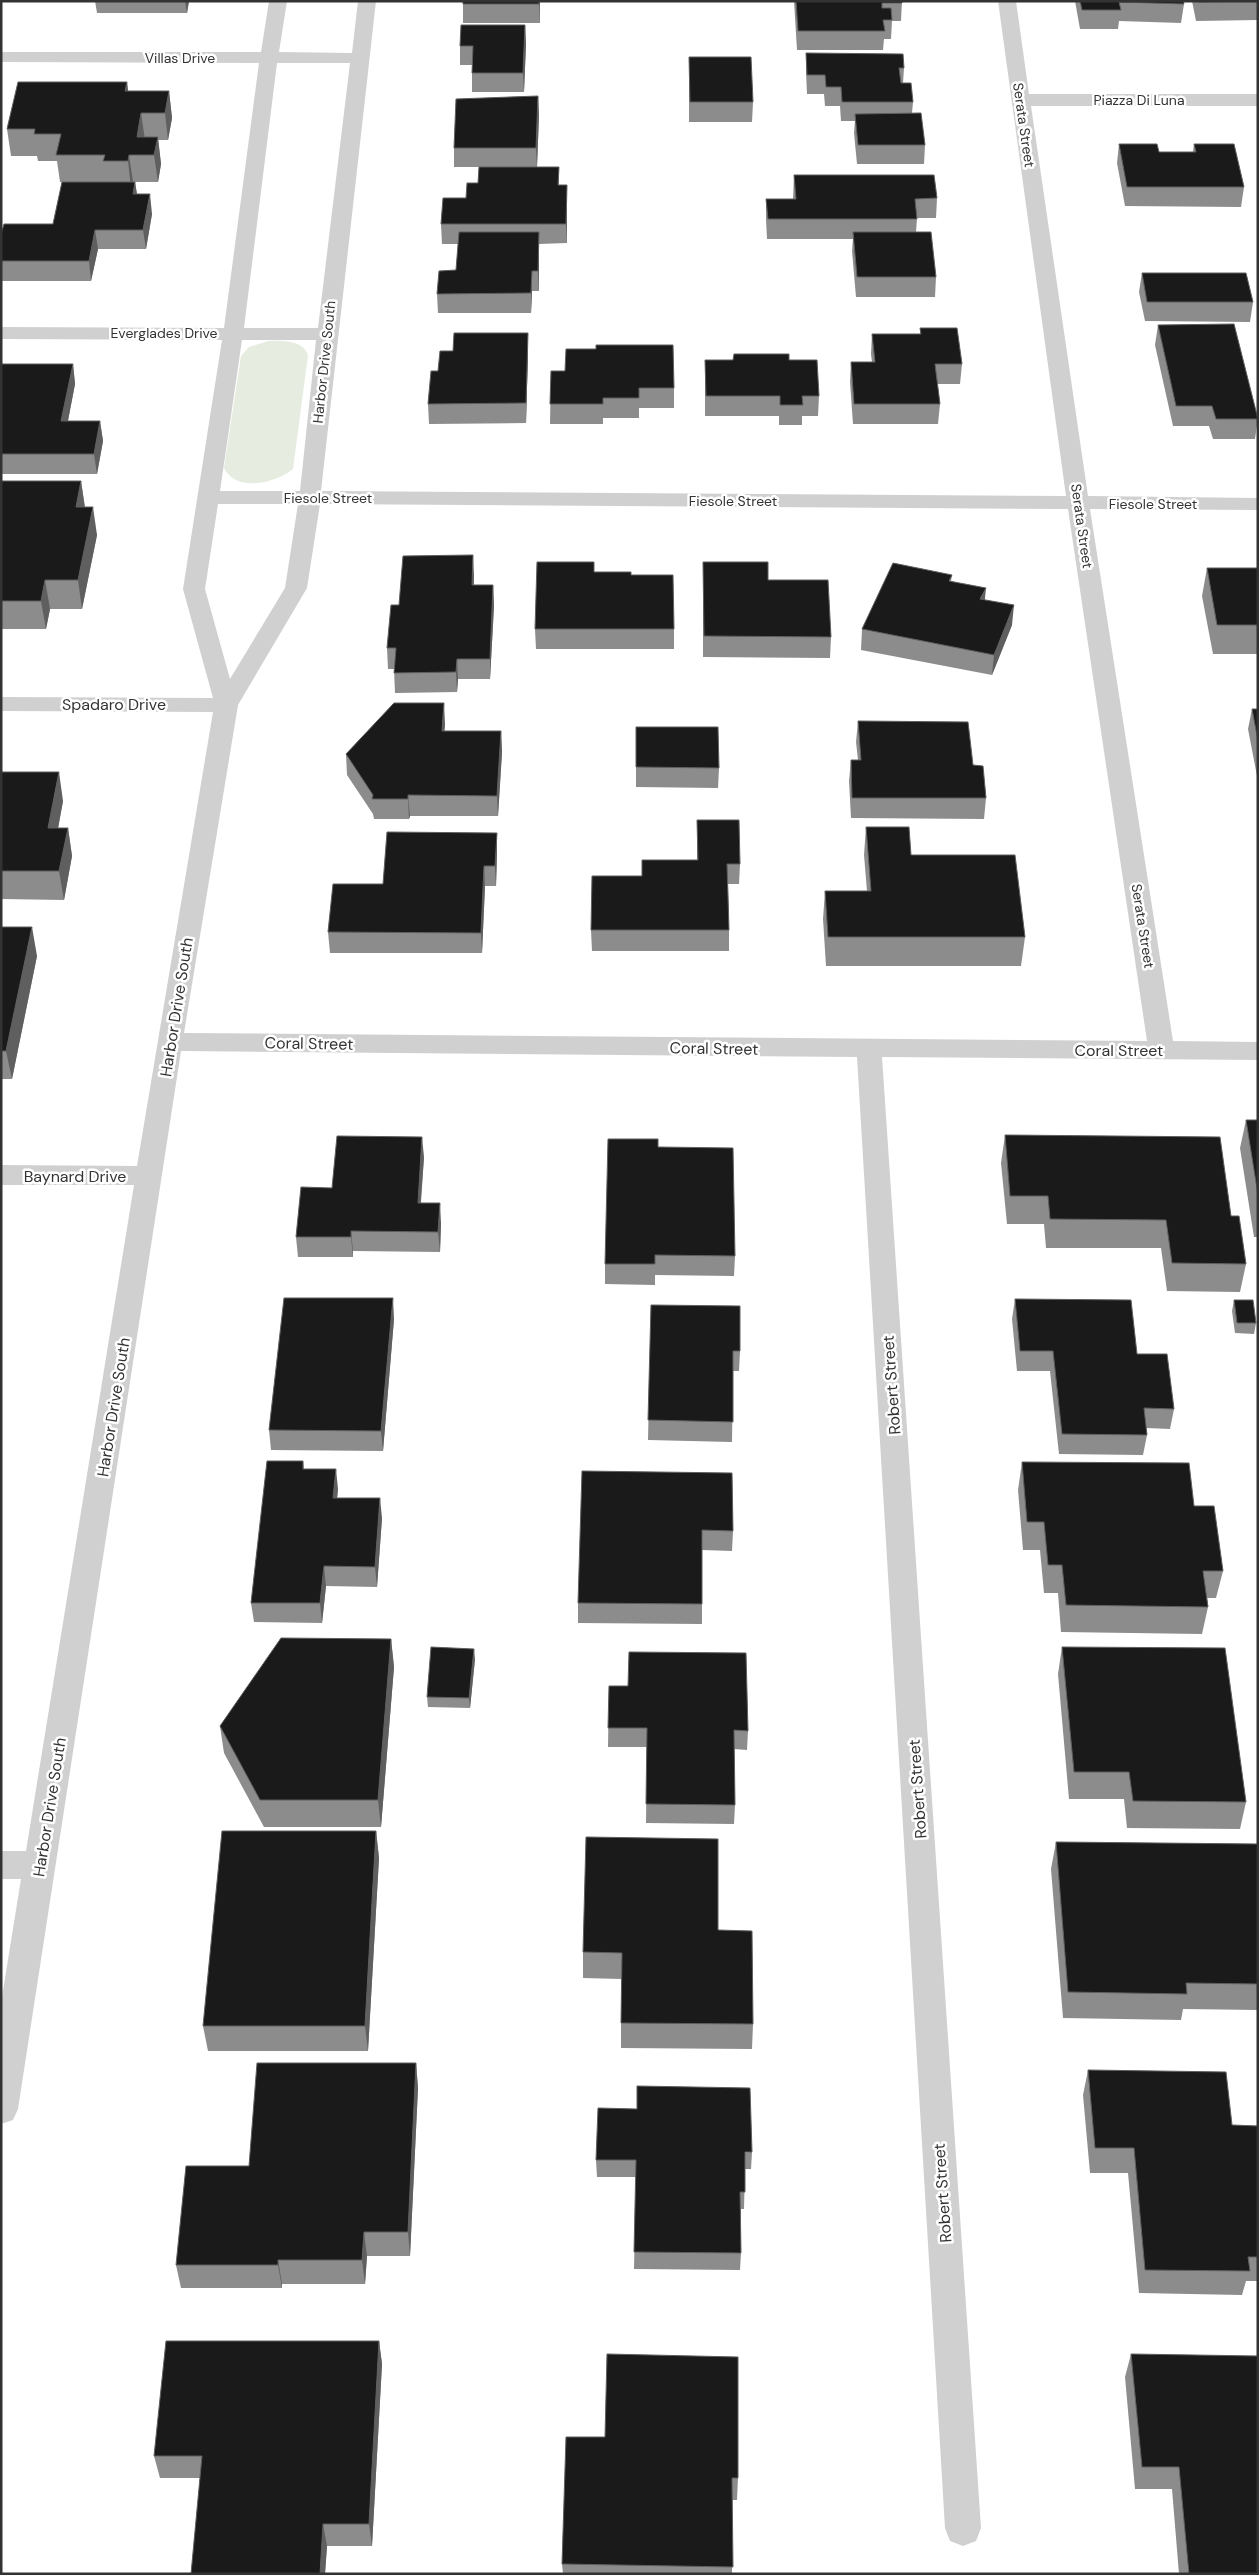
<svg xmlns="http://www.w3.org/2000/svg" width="1259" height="2575" font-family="'DM Sans',sans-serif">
	<rect width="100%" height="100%" fill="#fff"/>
	<path fill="#e6ecdf" d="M268,341C281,340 303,340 308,355L293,469C276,483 236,493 224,468L241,356L249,347Z"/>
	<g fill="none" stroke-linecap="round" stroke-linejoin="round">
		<path fill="#d0d0d0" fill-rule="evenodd" d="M269,1H287L279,52L352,53L358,1H376L321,491L1066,496L998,1H1016L1029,94H1258V106H1031L1088,496L1258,498V510L1090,509L1173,1041L1258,1042V1060L882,1057L981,2528L976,2541L963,2546L950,2541L945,2528L857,1057L181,1051L18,2109L13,2120L1,2124V2003L21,1879H1V1851H26L134,1185H1V1165L137,1166L213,712L1,711V697L213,698L183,589L222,340L1,339V327L224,328L259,63L1,62V52H261ZM277,63H350L318,328H244ZM242,340H316L300,491H220ZM218,504H298L285,588L230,679L205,589ZM320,504L1068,509L1147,1041L184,1033L238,705L307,588Z"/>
	</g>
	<path fill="#8c8c8c" d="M95,1H189L187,13H97Z
		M540,1V23H463V4Z
		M794,1H902L901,21H892L891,39H884L883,50H797Z
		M1075,1H1183L1184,4L1181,23L1119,21L1118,29H1080Z
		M1192,1H1258V20L1196,21Z
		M525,25L526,44L524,92H472V65H460V46Z
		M806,53L904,68L903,83L913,102L912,113L925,145L924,164H857L854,133L855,121H841L840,106H825L824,94H807L806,72Z
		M689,57L753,102L752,122H689Z
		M127,82L128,91H169L172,118L168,140H158L161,164L158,182H135L137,194L152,214L146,249H98L91,281H1V234L53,224L62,182H60L57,161H38L37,156H11L7,129Z
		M538,96L539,115L537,167H559V185H567V243L539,244V291H532L531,313H438L437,294L456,270L458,244H442L441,224L466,198L478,183L479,167H454V148Z
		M1119,144L1159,152H1193L1194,144L1244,187L1241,207L1125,206L1117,163Z
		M794,175L937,198L936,218H917L916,232L936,277L935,297H856L852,251L853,239H767L766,219V199H793Z
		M1142,273L1253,302L1250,322L1145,321L1139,292Z
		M1158,325L1258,418L1255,439H1213L1209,426H1173L1155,345Z
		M920,328L962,364L960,384H937L940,404L938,424H853L850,382L851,362H872L871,354L872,334H920Z
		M453,351L528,352L526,423L429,424L428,404L438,371Z
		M705,360H789L819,396L818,416H802V425H779V416H705Z
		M1,364H73L75,384L68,421H100L103,441L97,474H1Z
		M551,371L674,388V408H639V418H603V424H550Z
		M1,481H81L85,507L97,535L82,609H50L46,629H1Z
		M703,562L768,580L831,637L830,658L703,657Z
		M1207,568H1258V654H1213L1202,596Z
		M594,572L631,575L674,629V649H536L535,629Z
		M474,575V585H493L494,606L490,679H458L457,692L395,693L394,669H388L387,648L399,605Z
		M952,575L951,581L984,599L1012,625L992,675L861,650L862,629Z
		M1252,709H1258V781L1248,729Z
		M858,721L973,765L986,798L984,819L851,818L849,781L851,760H858L856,742Z
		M445,724L444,731H501L502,752L498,816H410L409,819H374L373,814L347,775L346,754Z
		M636,727L719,768L718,788L636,787Z
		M1,772L63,801L58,828H68L72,856L64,900L1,899Z
		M697,820L740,864L739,884H728L729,930V951H592L591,930L641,876L697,860Z
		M866,827L911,855L1025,937L1021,966H826L823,919L825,891H867L864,855Z
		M497,833V853L496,886H485L482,953H330L328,932L383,884Z
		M1,927L37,956L12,1079H1Z
		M1246,1120H1258V1237H1254L1240,1148Z
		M1005,1135L1231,1216L1246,1264L1240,1292L1167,1291L1161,1248H1046L1044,1224H1007L1001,1163Z
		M658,1147L735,1256L734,1276L655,1275V1285L605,1284V1264Z
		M424,1157L421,1203L441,1223L440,1252L353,1251V1257H298L296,1237L332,1188Z
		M1015,1299L1137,1354L1174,1409L1170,1429L1146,1428L1147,1435L1143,1455L1059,1454L1050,1371H1017L1012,1319Z
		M1234,1300L1256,1323L1254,1334L1235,1333L1232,1311Z
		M651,1305L740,1351L739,1371H733L732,1442L648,1440Z
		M394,1319L383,1451L271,1450L269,1430Z
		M303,1461L304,1469L338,1489L337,1498L382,1518L377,1587L326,1586L322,1623L254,1622L251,1603Z
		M1022,1462L1194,1506L1223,1571L1216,1598H1207L1208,1607L1202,1634L1061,1632L1058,1593H1044L1040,1550H1023L1018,1490Z
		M732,1473L733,1531L732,1551L702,1550V1624L578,1623V1603Z
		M391,1639L394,1667L381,1827H264L224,1753L220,1726Z
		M1062,1647L1246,1802L1240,1829L1127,1828L1124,1799H1069L1058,1674Z
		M475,1659L470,1708L428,1707L427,1697Z
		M609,1686L748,1731L747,1750L734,1749L735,1805L734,1824L646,1823L647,1747H608Z
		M376,1831L379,1858L368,2051H208L203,2026Z
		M1056,1842L1258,1844V2010L1183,2009L1181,2020L1063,2018L1051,1869Z
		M718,1930L753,2024L752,2049L621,2048V1979L583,1978V1952Z
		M416,2063L418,2088L410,2256H367L365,2284H282V2288H181L176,2265L249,2166Z
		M1088,2070L1232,2125L1258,2126V2281H1246L1242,2295L1139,2293L1128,2173H1090L1083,2095Z
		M752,2152L751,2169H745L744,2209H741V2253L740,2270L634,2269L636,2177H597L596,2160Z
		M379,2341L382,2364L372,2546H327L325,2574H191L200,2478H160L154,2456Z
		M1131,2354L1258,2574H1179L1172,2489H1135L1125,2377Z
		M605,2437L738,2478L737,2500H732V2574H563L562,2564Z"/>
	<path fill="#5f5f5f" d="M185,1H189L187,13Z
		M539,1H540V23Z
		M525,25L526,44L524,92L523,73Z
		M127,82L130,108L125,91Z
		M169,91L172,118L168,140L165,113Z
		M538,96L539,115L537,167L536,148Z
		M141,113L145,140L137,137Z
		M158,137L161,164L158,182L154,155Z
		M129,155L133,182L131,188L128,161Z
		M135,182L138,201L133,194Z
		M567,185V243L566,224Z
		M150,194L152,214L146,249L143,230Z
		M95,230L98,249L91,281L89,261Z
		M539,232V291L538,271Z
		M532,271V291L531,313V293Z
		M528,333V352L526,423V403Z
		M73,364L75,384L64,441L61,421Z
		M100,421L103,441L97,474L94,454Z
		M81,481L85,509L76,507Z
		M93,507L97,535L82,609L78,580Z
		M473,555L474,575L473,606L472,585Z
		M45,580L50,609L46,629L41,601Z
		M493,585L494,606L490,679V659Z
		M986,588L984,608L980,599Z
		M1014,605L1012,625L992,675L994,655Z
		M457,659L458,679L457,692L456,672Z
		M444,703L445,724L443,752L442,731Z
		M501,731L502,752L498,816L497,796Z
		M59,772L63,801L53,856L48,828Z
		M408,795L410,816L409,819L408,799Z
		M68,828L72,856L64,900L59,871Z
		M497,833V853L496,886L495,866Z
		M484,866L485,886L482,953L481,933Z
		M32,927L37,956L12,1079L6,1051Z
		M422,1137L424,1157L419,1223L418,1203Z
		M440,1203L441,1223L440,1252L438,1232Z
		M351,1231L353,1251V1257L351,1237Z
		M393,1298L394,1319L383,1451L381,1431Z
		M336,1469L338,1489L335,1518L333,1498Z
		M380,1498L382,1518L377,1587L375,1567Z
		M324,1566L326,1586L322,1623L320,1603Z
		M391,1639L394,1667L381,1827L378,1800Z
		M474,1649L475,1659L470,1708L469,1698Z
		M376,1831L379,1858L368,2051L365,2026Z
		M416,2063L418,2088L410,2256L408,2232Z
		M364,2232L367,2256L365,2284L362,2260Z
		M278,2260L282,2284V2288L278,2265Z
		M379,2341L382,2364L372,2546L369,2524Z
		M323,2524L327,2546L325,2574H320Z"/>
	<path fill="#1a1a1a" stroke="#5f5f5f" d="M463,1H539V4H463Z
		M796,1H902V3H882V8H891L892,20H883L885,31H798Z
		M1080,1H1183L1184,4L1119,2L1121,10H1082Z
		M1199,1H1251L1199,2Z
		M461,25H525L523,73H472L473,46H460Z
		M806,53L903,54L904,68H899L901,83H911L913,102H842L841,87H826L825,75H807Z
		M689,57H751L753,102H690Z
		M18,82H127L125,91H169L165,113H141L137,137H158L154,155H129L128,161H103L105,155H56L61,134H34L35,129H7Z
		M538,96L536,148H454L456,99Z
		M921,113L925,145H858L855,114Z
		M1119,144H1157L1159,152H1196L1194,144H1234L1244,187H1127Z
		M479,167H559L558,185H567L566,224H441L443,198H466L467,183H478Z
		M794,175H934L937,198L915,199L917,219H768L766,199H796Z
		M62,182H135L133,194H150L143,230H95L89,261H1V234L4,224H53Z
		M459,232H539L538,271H532L531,293L437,294L439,271L456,270Z
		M853,232H931L936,277H857Z
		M1142,273H1246L1253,302H1147Z
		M1234,324L1258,419H1216L1212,406H1176L1158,325Z
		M920,328H957L962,364H935L940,404H854L851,362H875L872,334H921Z
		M454,333H528L526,403L428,404L431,371H438L440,351H453Z
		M596,345H673L674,388H639V398H603V404H550L551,371H565L566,349H596Z
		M734,354H789V360H817L819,396H802L803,405H780V396H706L705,360H733Z
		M1,364H73L61,421H100L94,454H1Z
		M1,481H81L76,507H93L78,580H45L41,601H1Z
		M473,555L472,585H493L490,659H457L456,672L394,673L396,648H387L391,605H399L403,556Z
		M537,562H594V572H631V575H673L674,629H535Z
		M703,562H768V580H828L831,637L704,636Z
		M893,563L952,575L949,581L986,588L980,599L1014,605L994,655L862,629Z
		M1207,568H1258V625H1217Z
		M394,703H444L442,731H501L497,796L408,795V799H372L373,795L346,754Z
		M1252,709H1258V741Z
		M858,721L968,722L973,765L983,766L986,798H852L851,760H861Z
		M636,727H718L719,768L636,767Z
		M1,772H59L48,828H68L59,871H1Z
		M697,820H739L740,864H727L729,930H591L592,876H642V860H698Z
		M866,827H909L911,855H1015L1025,937H828L825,891H871Z
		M387,832L497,833L495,866H484L481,933L328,932L333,884H383Z
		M1,927H32L6,1051H1Z
		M1246,1120H1258V1195Z
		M1005,1135L1220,1137L1231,1216H1239L1246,1264L1172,1263L1166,1220L1050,1219L1048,1196H1010Z
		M337,1136L422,1137L418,1203H440L438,1232L351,1231V1237H296L301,1187L332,1188Z
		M608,1139H658V1147L733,1148L735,1256L655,1255V1264H605Z
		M284,1298H393L381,1431L269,1430Z
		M1015,1299L1131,1300L1137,1354H1167L1174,1409L1144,1408L1147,1435L1062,1434L1053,1351H1020Z
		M1234,1300H1253L1256,1323H1237Z
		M651,1305L740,1306V1351H733V1422L648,1420Z
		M267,1461H303V1469H336L333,1498H380L375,1567L324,1566L320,1603H251Z
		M1022,1462L1189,1463L1194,1506H1214L1223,1571H1203L1208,1607L1066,1605L1062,1565H1048L1044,1522H1027Z
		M582,1471L732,1473L733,1531L702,1530V1604L578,1603Z
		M281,1638L391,1639L378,1800H260L220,1726Z
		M431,1647L474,1649L469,1698L427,1697Z
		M1062,1647L1225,1648L1246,1802L1133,1801L1129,1772H1074Z
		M629,1652L746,1653L748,1731L734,1730L735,1805L646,1804L647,1728H608L609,1686H628Z
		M222,1831H376L365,2026H203Z
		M586,1837L718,1839V1930L752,1931L753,2024L621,2023L622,1953L583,1952Z
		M1056,1842L1258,1844V1984L1186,1983L1187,1994L1068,1992Z
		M257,2063H416L408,2232H364L362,2260H278V2265H176L186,2166H249Z
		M1088,2070L1226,2072L1232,2125L1258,2126V2257H1248L1250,2271L1145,2270L1134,2148H1095Z
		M637,2086L750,2088L752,2152H745V2192H740L741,2253L634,2252L636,2160H596L598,2108L637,2109Z
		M166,2341H379L369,2524H323L320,2574H191L202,2456H154Z
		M607,2354L738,2357V2478H732L733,2567L562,2564L566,2437H605Z
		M1131,2354L1258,2356V2574H1189L1179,2467H1142Z"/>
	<g text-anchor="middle" stroke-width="5" stroke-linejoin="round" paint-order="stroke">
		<g font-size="14" fill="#333" stroke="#fff">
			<text x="180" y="63">Villas Drive</text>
			<text x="1139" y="105">Piazza Di Luna</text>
			<text transform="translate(1024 125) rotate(82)" y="5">Serata Street</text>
			<text x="164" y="338">Everglades Drive</text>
			<text transform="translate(324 362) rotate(-84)" y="5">Harbor Drive South</text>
			<text x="328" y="503">Fiesole Street</text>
			<text x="733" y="506">Fiesole Street</text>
			<text x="1153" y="509">Fiesole Street</text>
			<text transform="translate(1082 526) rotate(82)" y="5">Serata Street</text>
			<text transform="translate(1143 926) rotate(81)" y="5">Serata Street</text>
		</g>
		<g font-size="16" fill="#333" stroke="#fff">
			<text x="114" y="710">Spadaro Drive</text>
			<text transform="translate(176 1007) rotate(-81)" y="6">Harbor Drive South</text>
			<text transform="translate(309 1043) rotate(1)" y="6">Coral Street</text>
			<text transform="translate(714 1048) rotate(1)" y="6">Coral Street</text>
			<text x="1119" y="1056">Coral Street</text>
			<text x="75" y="1182">Baynard Drive</text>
			<text transform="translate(891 1385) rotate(-94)" y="6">Robert Street</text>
			<text transform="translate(113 1407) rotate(-81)" y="6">Harbor Drive South</text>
			<text transform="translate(917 1789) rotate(-94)" y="6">Robert Street</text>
			<text transform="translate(49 1807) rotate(-81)" y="6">Harbor Drive South</text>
			<text transform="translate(942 2193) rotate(-94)" y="6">Robert Street</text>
		</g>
	</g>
	<rect width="1259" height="2575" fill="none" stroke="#333333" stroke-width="5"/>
</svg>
